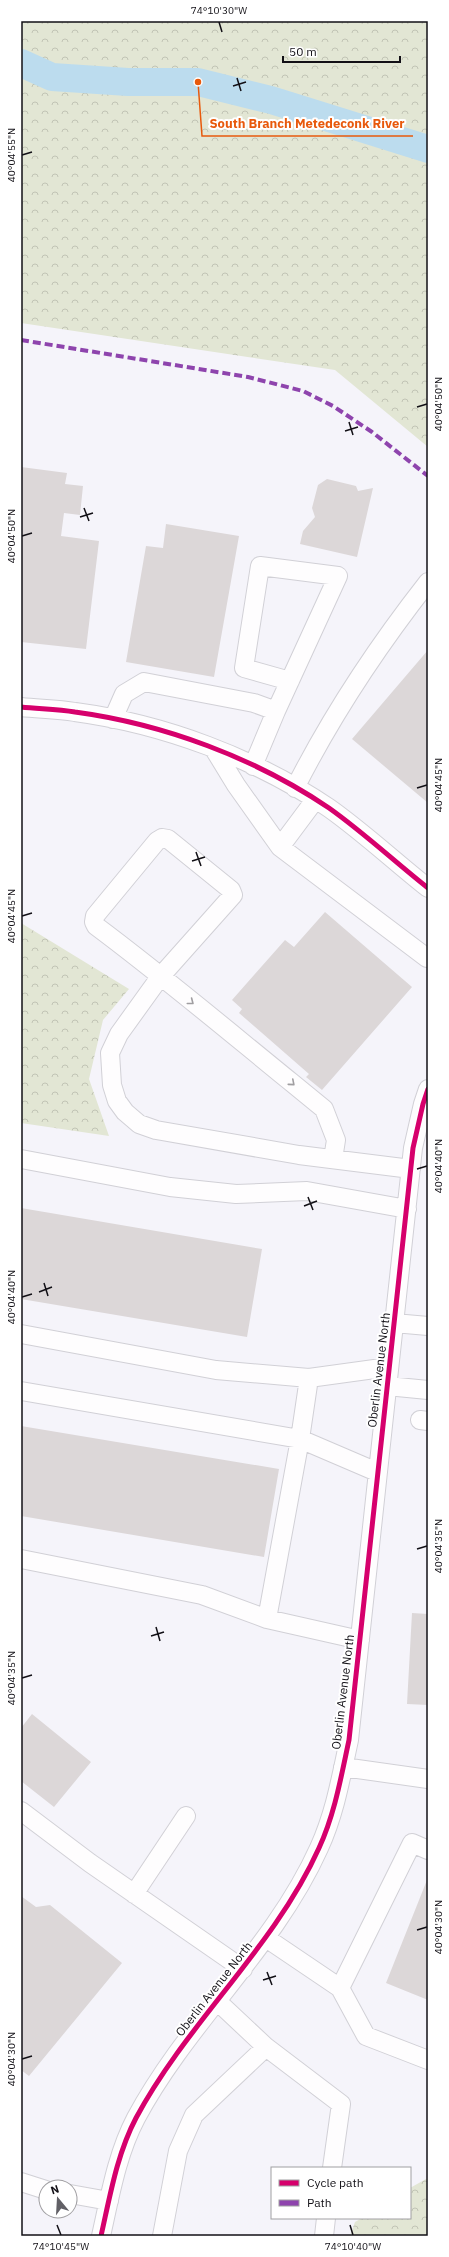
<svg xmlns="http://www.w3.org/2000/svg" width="449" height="2257" font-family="'IBM Plex Sans',sans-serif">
	<defs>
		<pattern id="forest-crowns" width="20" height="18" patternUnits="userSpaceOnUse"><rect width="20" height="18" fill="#e2e6d4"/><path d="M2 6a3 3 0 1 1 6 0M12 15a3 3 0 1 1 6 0" fill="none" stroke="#c1c4b5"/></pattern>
	</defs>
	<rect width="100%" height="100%" fill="#f5f4fa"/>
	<path fill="url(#forest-crowns)" d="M21,21H428V447L335,370L21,323Z
		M21,923L129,989L103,1020L89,1079L109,1136L21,1123Z
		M426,2179H428V2236H350L355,2222L362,2218H410V2188Z"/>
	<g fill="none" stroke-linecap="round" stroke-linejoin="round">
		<path stroke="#bcdcee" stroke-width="28" d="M21,63L52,77L128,82H198L271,100L428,149"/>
	</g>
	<path fill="#dcd7d8" d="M21,467L67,473L65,484L83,486L80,515L64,513L61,536L99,541L86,649L21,642Z
		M327,479L356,486L358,491L373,488L357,557L300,544L303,531L315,517L312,508L318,485Z
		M166,524L239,536L214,677L126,662L146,546L163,548Z
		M428,650V803L352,739Z
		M325,912L412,987L322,1090L306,1077L309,1074L239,1013L242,1009L232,1000L285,940L294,947Z
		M21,1208L262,1249L247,1337L21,1299Z
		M21,1426L279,1469L264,1557L21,1516Z
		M412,1613L428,1614V1705L407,1704Z
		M32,1714L91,1762L54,1807L21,1781V1728Z
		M427,1880H428V2000L386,1983Z
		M21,1896L36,1907L50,1905L122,1963L29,2076L21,2070Z"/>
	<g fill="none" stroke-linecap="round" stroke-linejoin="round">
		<defs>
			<path id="minor" d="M21,707C39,709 57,709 75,712C164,724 255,758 329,808C363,832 395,862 428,888
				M276,711L338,576L260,566L244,668L290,681
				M113,719L124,694L144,682L254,703L276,711L253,766
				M214,749L236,785L280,847L427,958
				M295,788C332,715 377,647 428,582
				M280,847L315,800
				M21,1159L170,1187L236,1194L307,1191L407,1209
				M333,1159L336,1140L324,1109L291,1082C227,1030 163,976 96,926L94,922L95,916L157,841L162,838L168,839L231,890L233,895L160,977L119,1034L110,1053L112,1085L117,1101L125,1112L139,1124L156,1130L299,1155L411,1169
				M394,1323L428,1326
				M21,1334L216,1370L309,1378L389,1367
				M387,1386L428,1390
				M21,1391L300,1439L377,1472
				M420,1420L428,1421
				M21,1559L202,1595L267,1619L360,1640
				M267,1619L300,1439L309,1378
				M343,1767L428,1779
				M21,1811L90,1863L243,1969
				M134,1894L186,1816
				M266,1938L340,1988L366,2036L428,2060
				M340,1988L412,1843L428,1850
				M217,2001L266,2047
				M21,2182L46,2190
				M70,2194L109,2201
				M101,2236C110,2196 117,2154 136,2118C188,2021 274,1948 319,1848C335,1813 341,1777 349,1740L413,1148L423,1104L428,1089
				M162,2236L178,2151L194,2115L266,2047L341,2104L332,2168
				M324,2236L326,2218"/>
		</defs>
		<use href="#minor" stroke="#d1d0d6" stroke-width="20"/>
		<use href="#minor" stroke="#fefdfe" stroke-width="18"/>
		<path stroke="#8e44ad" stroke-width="4" stroke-dasharray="8 4" stroke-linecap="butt" d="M21,340L248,377L303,391L333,406L372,432L428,476"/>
		<defs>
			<path id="cycleway" d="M21,707C39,709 57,709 75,712C164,724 255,758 329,808C363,832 395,862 428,888
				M101,2236C110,2196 117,2154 136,2118C188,2021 274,1948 319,1848C335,1813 341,1777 349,1740L413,1148L423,1104L428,1089"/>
		</defs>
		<use href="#cycleway" stroke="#fff" stroke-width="8"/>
		<use href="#cycleway" stroke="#d6006c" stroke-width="5"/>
	</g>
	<defs><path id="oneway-chevron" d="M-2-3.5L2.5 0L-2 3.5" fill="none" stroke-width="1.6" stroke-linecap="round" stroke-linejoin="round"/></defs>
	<g stroke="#a09ea1">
		<use href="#oneway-chevron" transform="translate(191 1002) rotate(38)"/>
		<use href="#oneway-chevron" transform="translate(292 1083) rotate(41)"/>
	</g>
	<path fill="none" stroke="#121016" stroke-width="1.5" d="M219,22L222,32M237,78L241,91M233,86L246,82M22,155L32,152M417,407L427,404M349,422L353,435M345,431L358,427M84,508L89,521M80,517L93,513M22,536L32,533M417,788L427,785M196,852L201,866M192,861L205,857M22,916L32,913M417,1169L427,1166M308,1197L313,1210M304,1206L317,1201M44,1283L48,1296M39,1292L52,1287M22,1297L32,1294M417,1549L427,1546M156,1627L160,1641M151,1636L164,1632M22,1678L32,1675M417,1930L427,1927M267,1972L272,1985M263,1980L276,1976M22,2059L32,2056M57,2225L61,2235M350,2225L353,2235"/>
	<g text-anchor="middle" stroke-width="4" stroke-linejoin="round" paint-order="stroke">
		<g font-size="12" fill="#121016" stroke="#fff">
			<text transform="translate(379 1370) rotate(-83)" y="4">Oberlin Avenue North</text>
			<text transform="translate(343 1692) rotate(-83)" y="4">Oberlin Avenue North</text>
			<text transform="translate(214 1989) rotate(-52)" y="4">Oberlin Avenue North</text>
		</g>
	</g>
	<path fill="none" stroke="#e8590c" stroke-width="1.5" d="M198 82L202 136H413"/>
	<circle fill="#e8590c" stroke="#fff" stroke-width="1.5" cx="198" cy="82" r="4"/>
	<g font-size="13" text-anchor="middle" font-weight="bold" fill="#e8590c" stroke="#fff" stroke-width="4" stroke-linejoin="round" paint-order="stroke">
		<text x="307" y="128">South Branch Metedeconk River</text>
	</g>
	<rect width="449" height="2257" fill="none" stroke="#ffffff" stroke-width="44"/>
	<rect x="271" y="2167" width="140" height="52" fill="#ffffff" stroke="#a09fa2"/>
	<rect x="279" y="2180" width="20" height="6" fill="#d6006c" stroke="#a09fa2"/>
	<text x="307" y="2187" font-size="12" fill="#121016">Cycle path</text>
	<rect x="279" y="2200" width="20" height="6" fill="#8e44ad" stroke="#a09fa2"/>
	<text x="307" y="2207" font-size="12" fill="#121016">Path</text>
	<g transform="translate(58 2199) rotate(342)"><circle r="19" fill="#ffffff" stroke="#a09fa2"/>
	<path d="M0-3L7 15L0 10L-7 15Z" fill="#616066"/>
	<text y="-6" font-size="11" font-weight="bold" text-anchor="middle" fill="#121016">N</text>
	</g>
	<path d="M283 56v6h117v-6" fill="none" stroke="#121016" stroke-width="2"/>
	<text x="289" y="56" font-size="12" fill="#121016" stroke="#ffffff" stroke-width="3" paint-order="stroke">50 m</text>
	<rect x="22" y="22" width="405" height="2213" fill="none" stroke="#121016" stroke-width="1.5"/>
	<g font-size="10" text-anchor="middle" fill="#121016">
		<text x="219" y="14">74°10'30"W</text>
		<text transform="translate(11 155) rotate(-90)" y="4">40°04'55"N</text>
		<text transform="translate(438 404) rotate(-90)" y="4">40°04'50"N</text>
		<text transform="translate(11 536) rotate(-90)" y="4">40°04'50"N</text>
		<text transform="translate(438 785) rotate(-90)" y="4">40°04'45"N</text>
		<text transform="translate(11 916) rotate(-90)" y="4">40°04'45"N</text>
		<text transform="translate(438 1166) rotate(-90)" y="4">40°04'40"N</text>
		<text transform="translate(11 1297) rotate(-90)" y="4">40°04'40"N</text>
		<text transform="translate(438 1546) rotate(-90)" y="4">40°04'35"N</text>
		<text transform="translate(11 1678) rotate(-90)" y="4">40°04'35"N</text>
		<text transform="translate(438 1927) rotate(-90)" y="4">40°04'30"N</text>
		<text transform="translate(11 2059) rotate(-90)" y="4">40°04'30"N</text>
		<text x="61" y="2250">74°10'45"W</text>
		<text x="353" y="2250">74°10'40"W</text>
	</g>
</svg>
